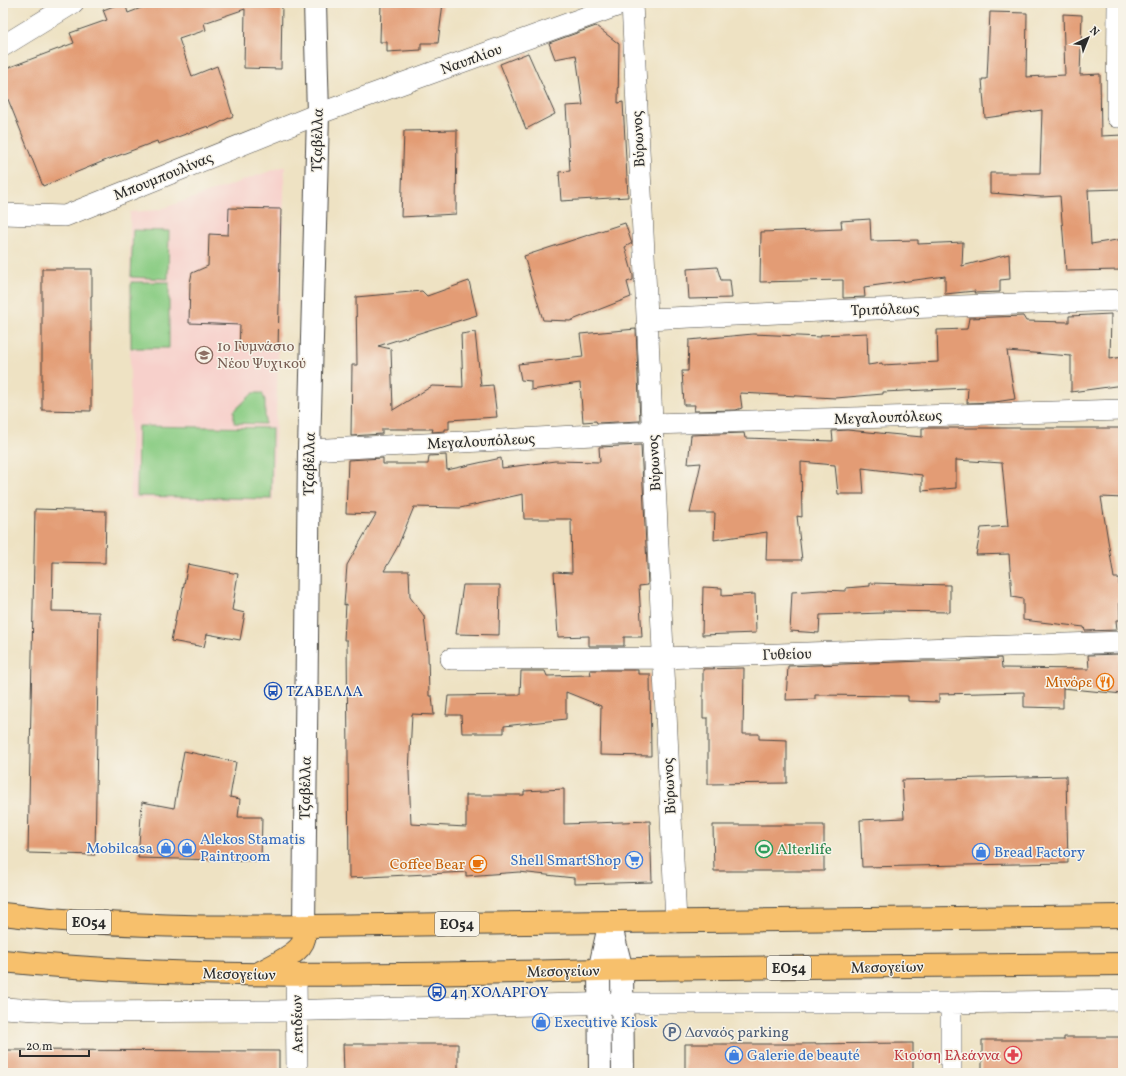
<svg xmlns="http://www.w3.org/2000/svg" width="1126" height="1076" font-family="Vollkorn,serif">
	<rect width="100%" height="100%" fill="#f7f3e8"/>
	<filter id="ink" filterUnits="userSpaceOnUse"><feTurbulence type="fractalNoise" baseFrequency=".025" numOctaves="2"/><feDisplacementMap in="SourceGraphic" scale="8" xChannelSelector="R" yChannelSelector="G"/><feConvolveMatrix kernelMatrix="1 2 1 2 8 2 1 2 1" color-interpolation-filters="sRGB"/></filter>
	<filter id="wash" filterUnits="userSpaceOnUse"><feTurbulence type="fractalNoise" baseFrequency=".012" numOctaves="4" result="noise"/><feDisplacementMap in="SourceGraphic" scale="16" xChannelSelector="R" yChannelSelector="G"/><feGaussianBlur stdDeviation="0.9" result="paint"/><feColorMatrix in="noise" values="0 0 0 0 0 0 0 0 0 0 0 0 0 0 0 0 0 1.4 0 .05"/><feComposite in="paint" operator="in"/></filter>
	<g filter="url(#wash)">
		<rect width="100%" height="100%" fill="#eee2c3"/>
		<path fill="#f7d0cb" d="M285,166L273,501L130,499V212L158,210Z"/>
		<path fill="#8ccd85" stroke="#5c7c58" d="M133,230L169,231L168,279L131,277Z
			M131,282H169V348H131Z
			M253,393H262L265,400V424L234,423V411Z
			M138,426L272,428L271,499L137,496Z"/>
		<g id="blocks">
			<path fill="#e39c75" d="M122,3H125L128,13L154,3H282L281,69L244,68L245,9L204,23L206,30L179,39L192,76L217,66L233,116L209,128L208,126L158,144L157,141L104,161L43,186L3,87V72L10,67L74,43L70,33L107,20L103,10Z
				M381,3H443L438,43H421V50L387,52V42H380Z
				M990,12L1027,13L1026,77L1065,75L1063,14L1082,15L1080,75L1100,74L1101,136L1123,135V189L1088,190L1091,244L1123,239V270L1066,271L1060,196L1042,197L990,193V173H1040L1042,110L985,118L982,79H987Z
				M596,26L619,44L618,103L623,102L628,197L561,201L559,172L570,171L566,106L583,105L576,55L555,59L549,43Z
				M528,53L555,114L526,129L500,64Z
				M457,130L456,214L401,217L404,131Z
				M229,208L281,209L278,350L239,349L240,325L189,323L190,283L192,273L208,266L209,234L228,235Z
				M870,219L871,241L918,240V244L963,242L962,266L1009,254L1010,279L1000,280V292L974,293L975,291L945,294V276L864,287L865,297L843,298V280L760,282L761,232L842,229L841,221Z
				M625,223L631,241L632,243L625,247L633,275V280L627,282L631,297L570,321L543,320L524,256Z
				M717,267L721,280H730L732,298L689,299L687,269Z
				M42,269H92V296H91V411L42,410Z
				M469,281L477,315L378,346L391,349L393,410L432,386L463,387L461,334L475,332L481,386L493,385L497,417L449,420V429H445V431L432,432L433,429H382V434L351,436L352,365H357L356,297L422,291L427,296Z
				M1111,314L1110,359L1122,357L1123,385L1071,392V356L1007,351L1015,399L995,402L967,403L968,388L883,392V394L836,398L740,393L742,408L736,410L694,411L695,405H684L682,371H688L689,340L753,334L821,337V335L867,333L868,365L882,363V365L938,362L937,330L967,329L969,318L1023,316L1026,321L1069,322V316Z
				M636,329L640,421L597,423L596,421L583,422L580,383L531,390V381L521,380L518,364L583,357L580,334Z
				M922,428H1123V498L1101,497L1114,578H1119L1120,620H1116L1117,630L1085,631L1084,627L1023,620V599L1012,597L1009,554L976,555L981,528L1008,526L1002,463L956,460V488L922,491V475L862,468L864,494H838L835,465L801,462L802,517L797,516L802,560H766L767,532L714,540L715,513H690L701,463L688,464L691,435L744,433L745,438L833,441L832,431L847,430L922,437Z
				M641,445L648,585L639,586L642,637H624V646H589V636L558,637L554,572L572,573L571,519H524L523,494L460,508L414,507L398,546L384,571H409L410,597L424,616L428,654L429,696H432L434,715L412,714L409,773L411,824L466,827V795H524V791L564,789V824L650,821L652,882L574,884V878L519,872L466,876V872L349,878L347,640H344L346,604L344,605L347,565L376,514L346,513L348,460L383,458V464H428L429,456L446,455L447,470L501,458L502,468L555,461L600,462L599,447Z
				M35,509L106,511L105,563L53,562L52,611L99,612L95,855L28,853Z
				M188,564L238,574L232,610L245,613L240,640L207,634L204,647L171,641L177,610H179Z
				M870,583L950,585V612L883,611V613L820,615L819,633L790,631L792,592L821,590L846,591V588L870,586Z
				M463,585H500L499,635L456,634Z
				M703,587L722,588V596L755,594L756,633L702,635Z
				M1119,654L1122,694L1063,688V708L1024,707V692L939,694V702L908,701V696L815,695V699L786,700L788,666L924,661H962V660L1001,658L1002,668L1089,669L1088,655Z
				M744,668L743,734H759V739L787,740V783L708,784V718H703V669Z
				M590,670H638V674H650L651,756L600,755L601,706L566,692V719L504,726V733H462L461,715H446L448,696L520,695L521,671H545L547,676L591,675Z
				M184,751L236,762L230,797L240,799L238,817H262L261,861L138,858L142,802L174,808Z
				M1066,776L1068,863L862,867L860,820L904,818L902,780Z
				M713,825H824V871H714Z
				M1064,1037H1123V1073H982V1040H1064Z
				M913,1043V1073H685V1044H794Z
				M343,1044H458V1073H344Z
				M3,1050L279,1051V1073H3Z"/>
		</g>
	</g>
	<g filter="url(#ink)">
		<use href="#blocks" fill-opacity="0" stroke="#484642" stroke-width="1"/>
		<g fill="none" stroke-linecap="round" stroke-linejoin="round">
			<defs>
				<path id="minor" d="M632,3L676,922
					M1118,3L1117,117H1123
					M3,46L73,3
					M3,214L65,216L318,114L625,3
					M647,319L821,311L1123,300
					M652,424L1123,410
					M309,450L652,432
					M451,659L663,658L1123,642
					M296,975L297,1073
					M3,1008L70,1012L273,1011L623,1003H951L1123,1000
					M951,1073V1003"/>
				<path id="tertiary" d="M610,923L622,970L623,1073
					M304,926L309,450L318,114L315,3
					M600,1073L599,971L609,926"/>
				<path id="primary" d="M3,914C150,932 299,926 447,924C673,923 898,918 1123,916
					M3,961C214,982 427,974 639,969C800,966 962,966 1123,964
					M257,974C269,967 301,954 304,939C305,935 304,930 304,926"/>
			</defs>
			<use href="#minor" stroke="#484642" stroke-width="22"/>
			<use href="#tertiary" stroke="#484642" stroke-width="24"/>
			<use href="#primary" stroke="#484642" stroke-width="24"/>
			<use href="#minor" stroke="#fff" stroke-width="21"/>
			<use href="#tertiary" stroke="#fff" stroke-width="22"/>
			<use href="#primary" stroke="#f7c06c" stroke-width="22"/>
		</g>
	</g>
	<defs>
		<symbol id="school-ring" viewBox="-11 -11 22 22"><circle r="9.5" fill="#f7f3e8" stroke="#8d6e63" stroke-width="1.5"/><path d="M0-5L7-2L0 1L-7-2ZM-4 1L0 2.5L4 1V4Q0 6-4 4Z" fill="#8d6e63"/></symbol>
		<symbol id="restaurant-ring" viewBox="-11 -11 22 22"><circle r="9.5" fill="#f7f3e8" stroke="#e8710a" stroke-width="1.5"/><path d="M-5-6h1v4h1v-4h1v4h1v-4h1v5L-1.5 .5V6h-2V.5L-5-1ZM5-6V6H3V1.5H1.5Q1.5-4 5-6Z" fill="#e8710a"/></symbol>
		<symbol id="bus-ring" viewBox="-11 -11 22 22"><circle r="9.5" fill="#f7f3e8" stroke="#1a4fb4" stroke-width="1.5"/><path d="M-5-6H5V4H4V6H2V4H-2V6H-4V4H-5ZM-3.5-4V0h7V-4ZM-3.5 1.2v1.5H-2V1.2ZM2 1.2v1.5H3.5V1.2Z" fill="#1a4fb4"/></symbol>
		<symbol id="shop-ring" viewBox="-11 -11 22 22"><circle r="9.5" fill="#f7f3e8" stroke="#3f7fe0" stroke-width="1.5"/><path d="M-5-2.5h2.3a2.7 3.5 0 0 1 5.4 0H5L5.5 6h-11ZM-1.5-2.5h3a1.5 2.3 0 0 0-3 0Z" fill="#3f7fe0"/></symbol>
		<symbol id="stadium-ring" viewBox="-11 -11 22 22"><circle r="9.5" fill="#f7f3e8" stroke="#2e9e5b" stroke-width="1.5"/><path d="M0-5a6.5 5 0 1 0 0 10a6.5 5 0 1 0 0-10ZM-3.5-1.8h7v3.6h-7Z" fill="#2e9e5b"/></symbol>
		<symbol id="supermarket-ring" viewBox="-11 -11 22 22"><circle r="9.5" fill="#f7f3e8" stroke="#3f7fe0" stroke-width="1.5"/><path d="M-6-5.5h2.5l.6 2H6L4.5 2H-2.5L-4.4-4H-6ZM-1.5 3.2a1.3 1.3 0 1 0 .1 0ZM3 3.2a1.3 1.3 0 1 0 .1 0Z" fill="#3f7fe0"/></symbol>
		<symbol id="cafe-ring" viewBox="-11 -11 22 22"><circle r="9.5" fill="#f7f3e8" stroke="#e8710a" stroke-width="1.5"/><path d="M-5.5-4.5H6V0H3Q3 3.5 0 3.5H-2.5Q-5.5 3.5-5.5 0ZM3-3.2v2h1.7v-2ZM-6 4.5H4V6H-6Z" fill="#e8710a"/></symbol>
		<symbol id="parking-ring" viewBox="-11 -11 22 22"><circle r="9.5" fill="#f7f3e8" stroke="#5c6f8a" stroke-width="1.5"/><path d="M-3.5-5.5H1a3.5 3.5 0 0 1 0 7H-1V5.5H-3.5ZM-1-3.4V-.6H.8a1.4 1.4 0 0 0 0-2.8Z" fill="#5c6f8a"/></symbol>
		<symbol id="pharmacy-ring" viewBox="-11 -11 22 22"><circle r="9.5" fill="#f7f3e8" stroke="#e0444e" stroke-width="1.5"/><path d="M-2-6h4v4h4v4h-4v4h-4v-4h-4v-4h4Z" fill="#e0444e"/></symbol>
	</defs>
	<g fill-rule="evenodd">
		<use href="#school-ring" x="194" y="345" width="20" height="20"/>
		<use href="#restaurant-ring" x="1095" y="672" width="20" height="20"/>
		<use href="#bus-ring" x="263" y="681" width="20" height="20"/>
		<use href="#shop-ring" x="156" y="838" width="20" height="20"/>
		<use href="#shop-ring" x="177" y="838" width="20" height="20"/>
		<use href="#stadium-ring" x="754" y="839" width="20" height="20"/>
		<use href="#shop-ring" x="971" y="842" width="20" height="20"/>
		<use href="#supermarket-ring" x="624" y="850" width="20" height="20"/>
		<use href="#cafe-ring" x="468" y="854" width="20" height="20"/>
		<use href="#bus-ring" x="427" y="982" width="20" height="20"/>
		<use href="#shop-ring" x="531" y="1012" width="20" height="20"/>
		<use href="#parking-ring" x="662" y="1022" width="20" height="20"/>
		<use href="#shop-ring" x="724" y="1045" width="20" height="20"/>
		<use href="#pharmacy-ring" x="1003" y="1045" width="20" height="20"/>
	</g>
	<g text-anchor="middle" stroke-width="3" stroke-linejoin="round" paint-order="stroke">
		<g fill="#f7f3e8" stroke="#686764" stroke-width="1">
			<rect x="67" y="910" width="44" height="24" rx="3"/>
			<rect x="435" y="912" width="44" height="24" rx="3"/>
			<rect x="767" y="956" width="44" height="24" rx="3"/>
		</g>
		<g font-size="14" font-weight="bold" fill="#2b2b2b">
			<text x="89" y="927">ΕΟ54</text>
			<text x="457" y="929">ΕΟ54</text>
			<text x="789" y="973">ΕΟ54</text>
		</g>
		<g font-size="15" fill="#2b2b2b" stroke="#f7f3e8">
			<text transform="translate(471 59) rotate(-20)" y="5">Ναυπλίου</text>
			<text transform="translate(638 139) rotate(-93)" y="5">Βύρωνος</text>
			<text transform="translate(317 140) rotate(-89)" y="5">Τζαβέλλα</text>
			<text transform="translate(163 176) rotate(-22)" y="5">Μπουμπουλίνας</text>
			<text transform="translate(885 309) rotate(-2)" y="5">Τριπόλεως</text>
			<text transform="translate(888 417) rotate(-2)" y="5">Μεγαλουπόλεως</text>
			<text transform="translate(481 441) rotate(-3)" y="5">Μεγαλουπόλεως</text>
			<text transform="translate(654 463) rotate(-93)" y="5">Βύρωνος</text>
			<text transform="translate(309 464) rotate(-89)" y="5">Τζαβέλλα</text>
			<text transform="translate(787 654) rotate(-2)" y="5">Γυθείου</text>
			<text transform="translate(669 786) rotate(-93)" y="5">Βύρωνος</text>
			<text transform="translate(305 788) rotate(-89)" y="5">Τζαβέλλα</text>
			<text transform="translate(887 967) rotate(-1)" y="5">Μεσογείων</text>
			<text transform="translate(563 971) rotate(-1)" y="5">Μεσογείων</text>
			<text transform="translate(239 974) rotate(1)" y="5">Μεσογείων</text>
			<text transform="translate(297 1024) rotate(-91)" y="5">Αετιδέων</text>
		</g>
		<g font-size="15" fill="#785e54" stroke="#f7f3e8" text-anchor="start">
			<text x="217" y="351">1ο Γυμνάσιο<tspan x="217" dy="17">Νέου Ψυχικού</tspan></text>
		</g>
		<g font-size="15" fill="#c56008" stroke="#f7f3e8" text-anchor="end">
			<text x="1092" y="687">Μινόρε</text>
			<text x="465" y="869">Coffee Bear</text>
		</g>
		<g font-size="15" fill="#164399" stroke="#f7f3e8" text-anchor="start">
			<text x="286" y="696">ΤΖΑΒΕΛΛΑ</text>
			<text x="450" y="997">4η ΧΟΛΑΡΓΟΥ</text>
		</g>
		<g font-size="15" fill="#366cbe" stroke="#f7f3e8" text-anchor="start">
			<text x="200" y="844">Alekos Stamatis<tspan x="200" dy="17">Paintroom</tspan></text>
			<text x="153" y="853" text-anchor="end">Mobilcasa</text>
			<text x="994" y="857">Bread Factory</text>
			<text x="621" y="865" text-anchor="end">Shell SmartShop</text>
			<text x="554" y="1027">Executive Kiosk</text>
			<text x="747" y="1060">Galerie de beauté</text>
		</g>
		<g font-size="15" fill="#27864d" stroke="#f7f3e8" text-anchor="start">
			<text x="777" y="854">Alterlife</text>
		</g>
		<g font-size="15" fill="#4e5e75" stroke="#f7f3e8" text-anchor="start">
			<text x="685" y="1037">Δαναός parking</text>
		</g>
		<g font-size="15" fill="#be3a42" stroke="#f7f3e8" text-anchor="end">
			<text x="1000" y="1060">Κιούση Ελεάννα</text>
		</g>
	</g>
	<rect width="1126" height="1076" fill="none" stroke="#f7f3e8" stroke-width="16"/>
	<g transform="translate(1088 38) rotate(43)" stroke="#f7f3e8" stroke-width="3" paint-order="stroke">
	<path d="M0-3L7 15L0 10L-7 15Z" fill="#2b2b2b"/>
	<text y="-6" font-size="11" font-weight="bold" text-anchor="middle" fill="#2b2b2b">N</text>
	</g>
	<path d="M20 1050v6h69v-6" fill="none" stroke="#2b2b2b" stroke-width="2"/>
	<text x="26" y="1050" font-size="12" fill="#2b2b2b" stroke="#f7f3e8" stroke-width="3" paint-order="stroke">20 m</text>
</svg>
